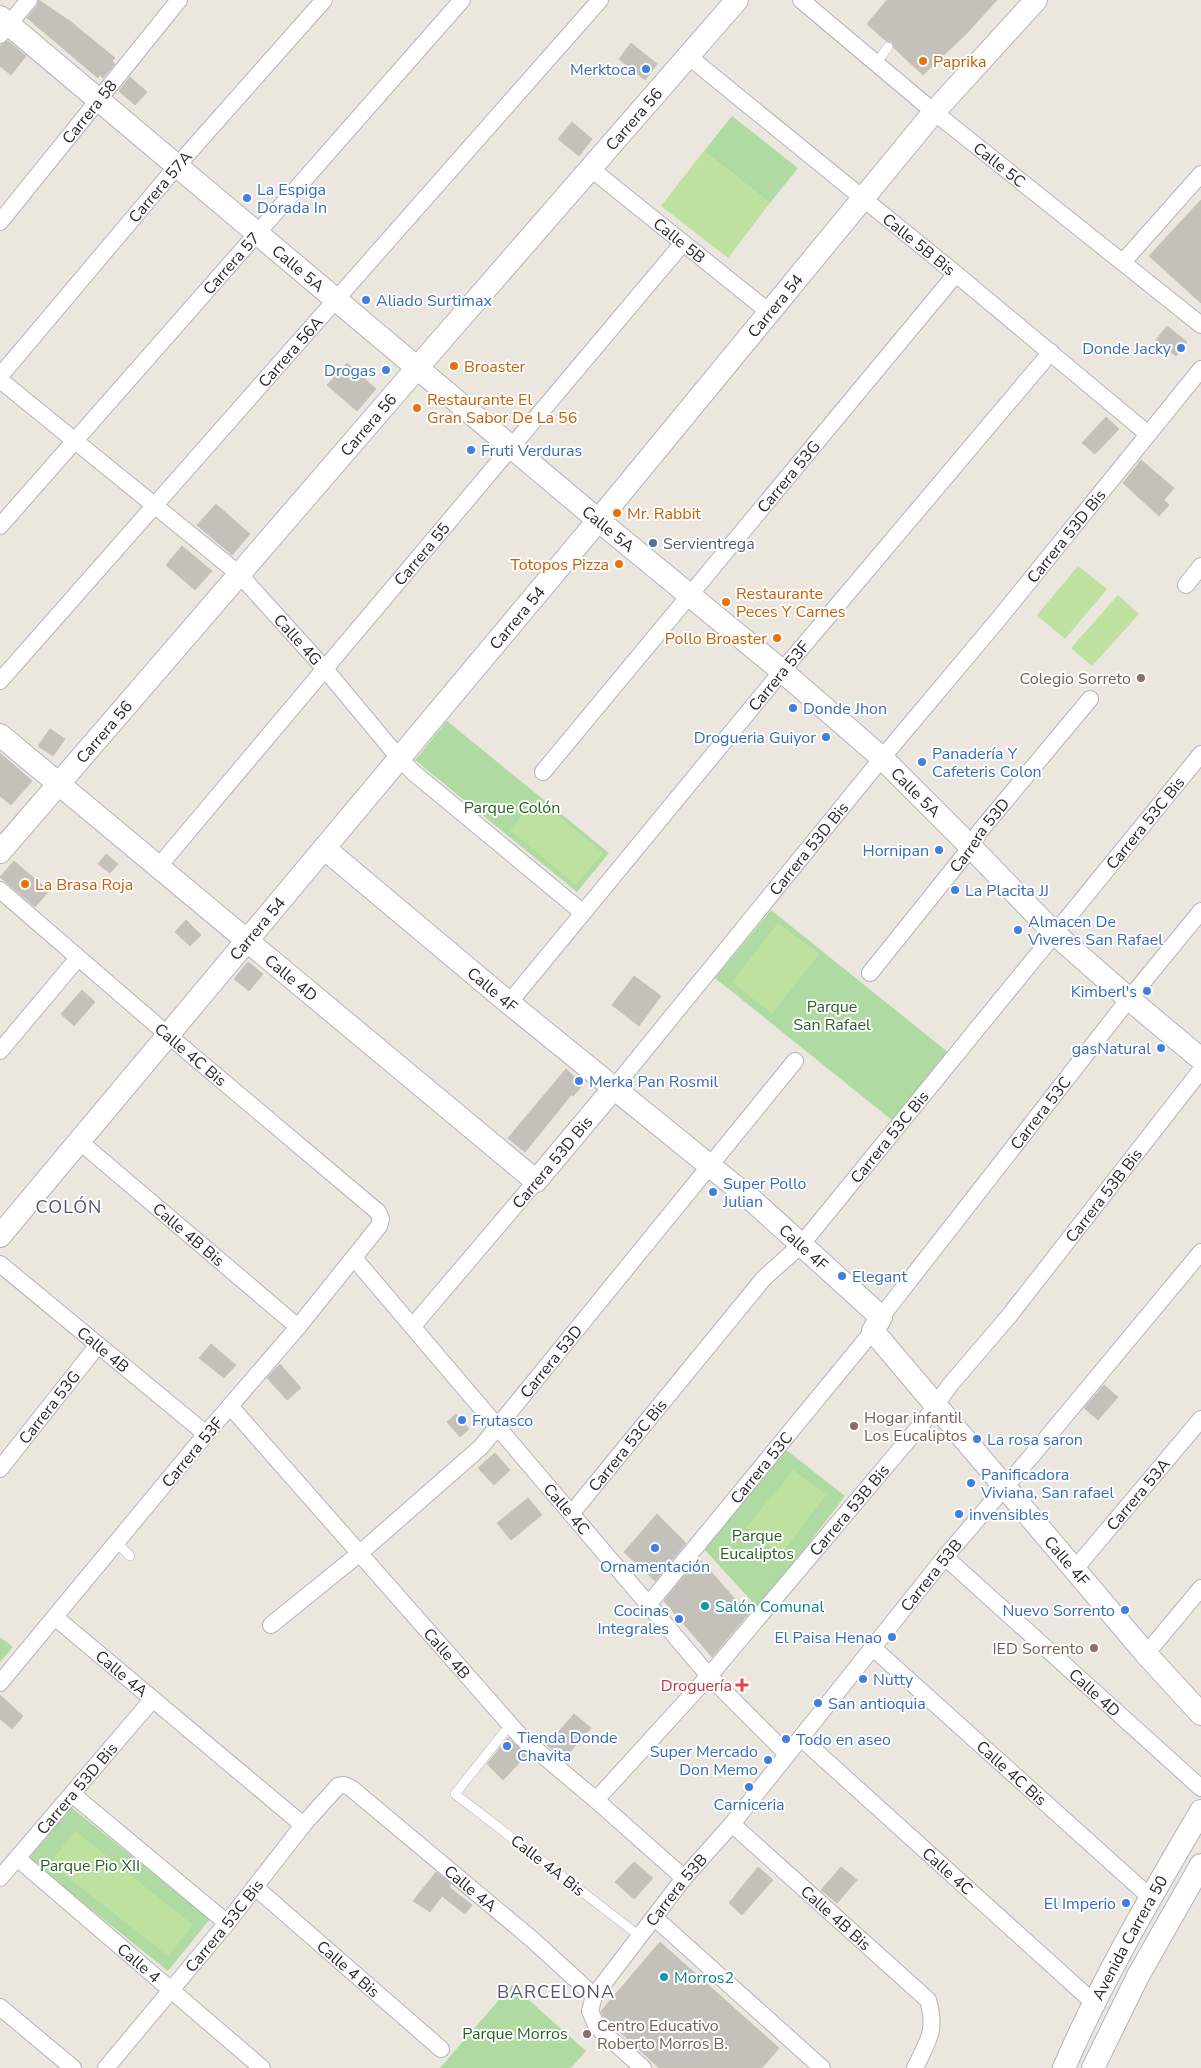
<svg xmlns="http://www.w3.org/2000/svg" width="1201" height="2068" font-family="'Nunito Sans',sans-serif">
	<rect width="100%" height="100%" fill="#ebe7df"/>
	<path fill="#afdba2" d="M732,116L798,168L770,203L704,151Z
		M447,721L609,853L577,892L415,760Z
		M771,910L949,1053L893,1121L715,978Z
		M785,1449L845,1496L759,1609L703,1548Z
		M0,1637L13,1647L0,1662Z
		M71,1807L210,1919L168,1971L28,1859Z
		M512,1985L586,2051L571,2068H440Z"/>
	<path fill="#bee19f" d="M704,151L770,203L728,258L661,206Z
		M1078,566L1107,589L1065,639L1037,615Z
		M1118,595L1139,614L1092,666L1071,648Z
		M537,798L603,853L576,885L510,830Z
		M778,923L819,954L772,1014L732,982Z
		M793,1470L826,1495L781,1554L746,1528Z
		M75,1831L193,1925L168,1956L50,1863Z"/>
	<path fill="#c4c1ba" stroke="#c6c3b9" d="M39,0L71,22L115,58L112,61L115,64L103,78L100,75L98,78L27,18L37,6Z
		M887,0H997L966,34L923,75L894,48L892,42L886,41L867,24Z
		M8,41L26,56L11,75L0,66V46Z
		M631,43L657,64L645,80L619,59Z
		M130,77L147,92L135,105L119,91Z
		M572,122L592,139L579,156L558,139Z
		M1201,200V303L1149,256Z
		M1167,326L1187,342L1176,356L1156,340Z
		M347,363L376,389L357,411L327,385Z
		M1106,417L1119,429L1095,454L1082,443Z
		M1141,460L1174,488L1164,500L1169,505L1159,516L1123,483Z
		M216,504L250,534L232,555L197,525Z
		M182,546L212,571L195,590L166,565Z
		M50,729L65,739L53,756L38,746Z
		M0,753L32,781L11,805L0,796Z
		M106,854L118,864L110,873L98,864Z
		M14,861L49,891L35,907L0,877Z
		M186,920L201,935L190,946L175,932Z
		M248,962L263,974L249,991L234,979Z
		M634,976L661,996L639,1026L612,1005Z
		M82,990L95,1002L74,1026L61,1014Z
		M566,1069L583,1085L573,1096L572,1094L525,1152L508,1138Z
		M211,1344L236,1365L224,1378L199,1358Z
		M280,1364L301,1388L287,1400L267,1378Z
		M1104,1385L1118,1397L1098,1420L1084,1408Z
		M456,1414L469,1429L460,1437L447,1422Z
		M495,1453L510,1470L494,1485L478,1468Z
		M528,1498L542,1515L511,1540L497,1523Z
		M657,1514L686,1543L655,1581L624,1552Z
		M699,1558L748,1614L712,1657L664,1601Z
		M0,1695L23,1716L12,1729L0,1719Z
		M574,1714L591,1728L564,1759L547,1745Z
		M508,1738L527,1755L503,1780L487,1764Z
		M634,1862L653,1878L634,1899L615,1882Z
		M758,1867L773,1880L742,1915L729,1903Z
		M841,1867L857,1880L837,1903L821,1890Z
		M436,1872L451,1884L449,1887L472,1905L465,1914L442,1896L430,1912L413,1901Z
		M660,1942L779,2048L762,2068H659L603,2016L601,2011Z"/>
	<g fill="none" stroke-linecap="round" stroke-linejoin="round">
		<defs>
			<path id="lane" d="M876,63L888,47
				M117,1543L130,1556
				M510,1725L455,1794L641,1937"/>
			<g id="street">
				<path id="s1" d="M801,0L934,112L1201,325"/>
				<path d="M0,35L29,0"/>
				<path id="s2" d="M688,56L956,274L1148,434"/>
				<path id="s3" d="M590,168L769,312"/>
				<path id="s4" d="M0,222L179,0"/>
				<path d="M1123,262L1201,174"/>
				<path id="s5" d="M0,376L177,166L324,0"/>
				<path id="s6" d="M0,380L239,574L325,669L399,758L414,773L582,912"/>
				<path id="s7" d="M0,526L462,0"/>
				<path d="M1186,585L1201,566"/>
				<path id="s8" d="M0,681L600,0"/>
				<path id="s9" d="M543,772L956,274"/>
				<path id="s10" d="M159,866L683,243"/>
				<path id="s11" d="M0,890L168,1035L378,1212L381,1219L379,1226L298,1327L206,1434L0,1683"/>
				<path id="s12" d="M870,973L971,847L980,831L1090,699"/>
				<path id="s13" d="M509,1003L782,671L1051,352"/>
				<path d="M0,1051L78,958"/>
				<path id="s14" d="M613,1089L882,758L997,621L1201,369"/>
				<path id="s15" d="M79,1141L298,1327"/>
				<path id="s16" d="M354,1258L709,1676L787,1754"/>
				<path id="s17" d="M0,1264L206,1434"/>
				<path id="s18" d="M881,1317L1121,1009L1201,911"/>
				<path d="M413,1326L536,1181"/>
				<path id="s19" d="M230,1406L521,1737L596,1800L684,1878"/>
				<path id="s20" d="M0,1469L98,1345"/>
				<path id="s21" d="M571,1514L764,1278L801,1245L1201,754"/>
				<path id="s22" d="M945,1557L1201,1788"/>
				<path id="s23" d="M1074,1570L1201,1419"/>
				<path id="s24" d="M648,1605L873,1331"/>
				<path id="s25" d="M56,1618L303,1825"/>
				<path id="s26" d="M271,1625L360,1553L481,1447L795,1061"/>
				<path id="s27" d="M872,1647L1150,1897"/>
				<path d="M1146,1654L1201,1588"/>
				<path id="s28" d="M801,1738L1093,2002"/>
				<path d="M72,1794L227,1923"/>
				<path id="s29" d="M596,1800L709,1676L925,1420L950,1385L1009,1316L1201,1070"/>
				<path id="s30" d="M732,1824L928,2000C937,2030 928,2041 915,2068"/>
				<path id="s31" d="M17,1858L262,2068"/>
				<path id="s32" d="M0,1878L152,1700"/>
				<path id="s33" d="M255,1887L441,2049"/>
				<path d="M655,1918L822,2068"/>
				<path d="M0,2007L73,2068"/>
				<path id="s34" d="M106,2068L227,1923L303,1825L338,1786L344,1785L351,1788L534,1941L594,1996"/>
				<path id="s35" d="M643,2068L597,2027L590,2011L594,1996L684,1878L732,1824L945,1557L1035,1452L1201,1252"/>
			</g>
			<g id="secondary">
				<path id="s36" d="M0,17L598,520L782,671L882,758L971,847L1055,934L1129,999L1201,1059"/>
				<path id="s37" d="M0,735L536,1181L613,1089"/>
				<path id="s38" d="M324,848L509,1003L752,1200L881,1317L873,1331L1146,1654L1201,1714"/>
				<path id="s39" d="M0,852L417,368L737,0"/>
				<path id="s40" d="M0,1236L606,511L934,112L1036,0"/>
				<path id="s41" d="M1064,2068C1102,1979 1152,1895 1201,1811"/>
				<path d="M1093,2068L1138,1976L1201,1865"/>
			</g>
		</defs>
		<use href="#lane" stroke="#b2b3bd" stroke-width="10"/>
		<use href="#street" stroke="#b2b3bd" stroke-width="18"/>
		<use href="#secondary" stroke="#b2b3bd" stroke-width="24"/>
		<use href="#lane" stroke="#fff" stroke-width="9"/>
		<use href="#street" stroke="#fff" stroke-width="16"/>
		<use href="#secondary" stroke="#fff" stroke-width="22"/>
	</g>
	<g fill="#e8710a" stroke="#fff" stroke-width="2">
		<circle cx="923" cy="61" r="5"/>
		<circle cx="454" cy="366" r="5"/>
		<circle cx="417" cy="408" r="5"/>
		<circle cx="617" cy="513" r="5"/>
		<circle cx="619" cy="564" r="5"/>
		<circle cx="726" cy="602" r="5"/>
		<circle cx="777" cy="638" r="5"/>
		<circle cx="25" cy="884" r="5"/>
	</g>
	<g fill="#3f7fe0" stroke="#fff" stroke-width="2">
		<circle cx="646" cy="69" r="5"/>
		<circle cx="247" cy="198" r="5"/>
		<circle cx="366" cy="300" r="5"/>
		<circle cx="1181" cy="348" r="5"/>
		<circle cx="386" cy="370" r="5"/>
		<circle cx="471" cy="450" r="5"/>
		<circle cx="793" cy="708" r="5"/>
		<circle cx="826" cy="737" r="5"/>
		<circle cx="922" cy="762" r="5"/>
		<circle cx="939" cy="850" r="5"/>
		<circle cx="955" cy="890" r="5"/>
		<circle cx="1018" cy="930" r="5"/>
		<circle cx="1147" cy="991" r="5"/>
		<circle cx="1161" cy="1048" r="5"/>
		<circle cx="579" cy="1081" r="5"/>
		<circle cx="713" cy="1192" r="5"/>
		<circle cx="842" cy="1276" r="5"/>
		<circle cx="462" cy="1420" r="5"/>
		<circle cx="977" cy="1439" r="5"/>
		<circle cx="971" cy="1483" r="5"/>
		<circle cx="959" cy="1514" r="5"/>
		<circle cx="655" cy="1548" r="5"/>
		<circle cx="1125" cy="1610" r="5"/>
		<circle cx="679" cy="1619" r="5"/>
		<circle cx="892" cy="1637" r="5"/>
		<circle cx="863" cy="1679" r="5"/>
		<circle cx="818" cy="1703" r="5"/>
		<circle cx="786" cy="1739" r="5"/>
		<circle cx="507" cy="1746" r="5"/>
		<circle cx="768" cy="1760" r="5"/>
		<circle cx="749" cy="1787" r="5"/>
		<circle cx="1126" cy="1903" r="5"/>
	</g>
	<circle fill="#5c6f8a" stroke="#fff" stroke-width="2" cx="653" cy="543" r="5"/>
	<g fill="#8d6e63" stroke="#fff" stroke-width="2">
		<circle cx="1141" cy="678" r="5"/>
		<circle cx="854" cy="1426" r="5"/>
		<circle cx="1094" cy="1648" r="5"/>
		<circle cx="587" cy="2034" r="5"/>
	</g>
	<g fill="#0f9aa8" stroke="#fff" stroke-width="2">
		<circle cx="705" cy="1606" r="5"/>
		<circle cx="664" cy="1977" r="5"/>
	</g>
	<path fill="#e0444e" stroke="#fff" stroke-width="2" d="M739.5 1677.5h5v5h5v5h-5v5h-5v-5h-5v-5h5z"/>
	<g text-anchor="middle" stroke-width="4" stroke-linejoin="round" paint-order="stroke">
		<g font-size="16" fill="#c56008" stroke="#fff" text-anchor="start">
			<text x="933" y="67">Paprika</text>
			<text x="464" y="372">Broaster</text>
			<text x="427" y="405">Restaurante El<tspan x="427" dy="18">Gran Sabor De La 56</tspan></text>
			<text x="627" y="519">Mr. Rabbit</text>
			<text x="609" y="570" text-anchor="end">Totopos Pizza</text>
			<text x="736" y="599">Restaurante<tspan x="736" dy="18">Peces Y Carnes</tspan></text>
			<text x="767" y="644" text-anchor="end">Pollo Broaster</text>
			<text x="35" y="890">La Brasa Roja</text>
		</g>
		<g font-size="16" fill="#366cbe" stroke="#fff" text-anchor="start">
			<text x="636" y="75" text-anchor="end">Merktoca</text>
			<text x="257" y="195">La Espiga<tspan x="257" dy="18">Dorada In</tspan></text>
			<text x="376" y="306">Aliado Surtimax</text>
			<text x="1171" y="354" text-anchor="end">Donde Jacky</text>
			<text x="376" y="376" text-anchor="end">Drogas</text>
			<text x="481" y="456">Fruti Verduras</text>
			<text x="803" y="714">Donde Jhon</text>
			<text x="816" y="743" text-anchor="end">Drogueria Guiyor</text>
			<text x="932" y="759">Panadería Y<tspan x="932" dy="18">Cafeteris Colon</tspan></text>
			<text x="929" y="856" text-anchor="end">Hornipan</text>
			<text x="965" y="896">La Placita JJ</text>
			<text x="1028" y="927">Almacen De<tspan x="1028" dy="18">Vìveres San Rafael</tspan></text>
			<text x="1137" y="997" text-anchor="end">Kimberl's</text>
			<text x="1151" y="1054" text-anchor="end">gasNatural</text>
			<text x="589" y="1087">Merka Pan Rosmil</text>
			<text x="723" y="1189">Super Pollo<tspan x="723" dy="18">Julian</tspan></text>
			<text x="852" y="1282">Elegant</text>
			<text x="472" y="1426">Frutasco</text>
			<text x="987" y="1445">La rosa saron</text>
			<text x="981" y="1480">Panificadora<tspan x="981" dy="18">Viviana, San rafael</tspan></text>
			<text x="969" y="1520">invensibles</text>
			<text x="655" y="1572" text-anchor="middle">Ornamentación</text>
			<text x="669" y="1616" text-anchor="end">Cocinas<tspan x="669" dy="18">Integrales</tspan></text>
			<text x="1115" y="1616" text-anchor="end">Nuevo Sorrento</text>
			<text x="882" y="1643" text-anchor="end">El Paisa Henao</text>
			<text x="873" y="1685">Nutty</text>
			<text x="828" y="1709">San antioquia</text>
			<text x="517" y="1743">Tienda Donde<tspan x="517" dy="18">Chavita</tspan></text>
			<text x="796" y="1745">Todo en aseo</text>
			<text x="758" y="1757" text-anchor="end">Super Mercado<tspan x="758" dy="18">Don Memo</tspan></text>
			<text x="749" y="1810" text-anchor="middle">Carniceria</text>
			<text x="1116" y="1909" text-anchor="end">El Imperio</text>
		</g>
		<g font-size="16" fill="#2b2b2b" stroke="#fff">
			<text dy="6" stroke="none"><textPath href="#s4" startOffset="142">Carrera 58</textPath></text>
			<text dy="6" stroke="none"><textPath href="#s39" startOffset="969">Carrera 56</textPath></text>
			<text dy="6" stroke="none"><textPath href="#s1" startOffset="258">Calle 5C</textPath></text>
			<text dy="6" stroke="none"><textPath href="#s5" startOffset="248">Carrera 57A</textPath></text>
			<text dy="6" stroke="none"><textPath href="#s3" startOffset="115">Calle 5B</textPath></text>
			<text dy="6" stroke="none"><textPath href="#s2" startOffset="298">Calle 5B Bis</textPath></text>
			<text dy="6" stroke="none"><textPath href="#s7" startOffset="350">Carrera 57</textPath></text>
			<text dy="6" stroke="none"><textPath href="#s36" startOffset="390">Calle 5A</textPath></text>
			<text dy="6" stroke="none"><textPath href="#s40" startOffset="1211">Carrera 54</textPath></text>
			<text dy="6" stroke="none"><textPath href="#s8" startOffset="439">Carrera 56A</textPath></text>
			<text dy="6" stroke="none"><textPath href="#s39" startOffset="564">Carrera 56</textPath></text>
			<text dy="6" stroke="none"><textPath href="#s9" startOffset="384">Carrera 53G</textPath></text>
			<text dy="6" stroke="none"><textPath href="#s36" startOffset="795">Calle 5A</textPath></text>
			<text dy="6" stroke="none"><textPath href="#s14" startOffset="715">Carrera 53D Bis</textPath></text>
			<text dy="6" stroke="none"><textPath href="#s10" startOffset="408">Carrera 55</textPath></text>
			<text dy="6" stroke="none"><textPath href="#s40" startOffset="806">Carrera 54</textPath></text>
			<text dy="6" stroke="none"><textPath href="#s6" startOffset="396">Calle 4G</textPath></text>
			<text dy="6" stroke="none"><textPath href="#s13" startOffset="424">Carrera 53F</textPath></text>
			<text dy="6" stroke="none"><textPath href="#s39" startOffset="159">Carrera 56</textPath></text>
			<text dy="6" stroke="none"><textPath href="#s36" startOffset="1200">Calle 5A</textPath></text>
			<text dy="6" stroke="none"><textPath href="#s21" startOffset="899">Carrera 53C Bis</textPath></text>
			<text dy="6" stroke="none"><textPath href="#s12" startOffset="176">Carrera 53D</textPath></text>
			<text dy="6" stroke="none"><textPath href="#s14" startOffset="310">Carrera 53D Bis</textPath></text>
			<text dy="6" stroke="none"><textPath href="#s40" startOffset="401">Carrera 54</textPath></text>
			<text dy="6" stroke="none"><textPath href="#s37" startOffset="379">Calle 4D</textPath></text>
			<text dy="6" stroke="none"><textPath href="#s38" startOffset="220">Calle 4F</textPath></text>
			<text dy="6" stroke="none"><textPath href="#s11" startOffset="252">Calle 4C Bis</textPath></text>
			<text dy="6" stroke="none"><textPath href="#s18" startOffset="259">Carrera 53C</textPath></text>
			<text dy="6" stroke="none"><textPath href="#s21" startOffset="494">Carrera 53C Bis</textPath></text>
			<text transform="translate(552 1162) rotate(-50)" y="6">Carrera 53D Bis</text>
			<text dy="6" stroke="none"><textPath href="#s29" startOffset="790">Carrera 53B Bis</textPath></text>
			<text dy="6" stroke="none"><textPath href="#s15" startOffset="144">Calle 4B Bis</textPath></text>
			<text dy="6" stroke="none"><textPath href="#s38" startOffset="624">Calle 4F</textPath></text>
			<text dy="6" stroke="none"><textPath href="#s17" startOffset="134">Calle 4B</textPath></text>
			<text dy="6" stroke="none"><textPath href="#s26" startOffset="386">Carrera 53D</textPath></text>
			<text dy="6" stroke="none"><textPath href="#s20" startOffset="79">Carrera 53G</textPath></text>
			<text dy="6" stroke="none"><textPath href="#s21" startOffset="89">Carrera 53C Bis</textPath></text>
			<text transform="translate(192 1452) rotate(-50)" y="6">Carrera 53F</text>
			<text dy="6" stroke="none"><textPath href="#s24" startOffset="178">Carrera 53C</textPath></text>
			<text dy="6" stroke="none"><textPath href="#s23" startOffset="99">Carrera 53A</textPath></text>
			<text dy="6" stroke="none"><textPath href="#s16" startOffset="329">Calle 4C</textPath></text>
			<text dy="6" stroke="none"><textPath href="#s29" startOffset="385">Carrera 53B Bis</textPath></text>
			<text dy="6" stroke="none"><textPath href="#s38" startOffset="1045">Calle 4F</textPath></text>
			<text dy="6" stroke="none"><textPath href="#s35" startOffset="634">Carrera 53B</textPath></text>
			<text dy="6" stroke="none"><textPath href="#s19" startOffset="329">Calle 4B</textPath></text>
			<text dy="6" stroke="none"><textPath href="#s25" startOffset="86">Calle 4A</textPath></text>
			<text dy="6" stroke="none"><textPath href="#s22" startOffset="202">Calle 4D</textPath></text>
			<text dy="6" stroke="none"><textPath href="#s27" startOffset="188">Calle 4C Bis</textPath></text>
			<text dy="6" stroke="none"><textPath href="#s32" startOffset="118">Carrera 53D Bis</textPath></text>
			<text transform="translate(548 1865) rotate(38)" y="6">Calle 4A Bis</text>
			<text dy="6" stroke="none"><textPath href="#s28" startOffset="198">Calle 4C</textPath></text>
			<text dy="6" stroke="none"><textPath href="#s34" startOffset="535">Calle 4A</textPath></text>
			<text dy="6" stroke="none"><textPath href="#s35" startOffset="229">Carrera 53B</textPath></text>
			<text dy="6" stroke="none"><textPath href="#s30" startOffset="140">Calle 4B Bis</textPath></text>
			<text dy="6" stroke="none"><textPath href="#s34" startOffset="185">Carrera 53C Bis</textPath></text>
			<text dy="6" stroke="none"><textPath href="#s41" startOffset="146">Avenida Carrera 50</textPath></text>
			<text dy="6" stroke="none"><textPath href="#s31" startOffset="161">Calle 4</textPath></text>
			<text dy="6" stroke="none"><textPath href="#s33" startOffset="124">Calle 4 Bis</textPath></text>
		</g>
		<g font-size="16" fill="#4e5e75" stroke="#fff" text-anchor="start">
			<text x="663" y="549">Servientrega</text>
		</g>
		<g font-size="16" fill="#785e54" stroke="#fff" text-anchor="end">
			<text x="1131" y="684">Colegio Sorreto</text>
			<text x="864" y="1423" text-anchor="start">Hogar infantil<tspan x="864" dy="18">Los Eucaliptos</tspan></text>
			<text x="1084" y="1654">IED Sorrento</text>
			<text x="597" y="2031" text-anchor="start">Centro Educativo<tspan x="597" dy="18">Roberto Morros B.</tspan></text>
		</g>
		<g font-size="16" fill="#296023" stroke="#fff">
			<text x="512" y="813">Parque Colón</text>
			<text x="832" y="1012">Parque<tspan x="832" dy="18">San Rafael</tspan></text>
			<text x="757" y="1541">Parque<tspan x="757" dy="18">Eucaliptos</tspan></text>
			<text x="90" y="1871">Parque Pio XII</text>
			<text x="515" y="2039">Parque Morros</text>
		</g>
		<g font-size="16" fill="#0d838f" stroke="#fff" text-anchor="start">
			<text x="715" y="1612">Salón Comunal</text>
			<text x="674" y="1983">Morros2</text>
		</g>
		<g font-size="16" fill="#be3a42" stroke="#fff" text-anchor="end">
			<text x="732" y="1691">Droguería</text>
		</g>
		<g font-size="18" letter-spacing="1" fill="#505377" stroke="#fff">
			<text x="69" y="1213">COLÓN</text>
			<text x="556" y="1998">BARCELONA</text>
		</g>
	</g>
</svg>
